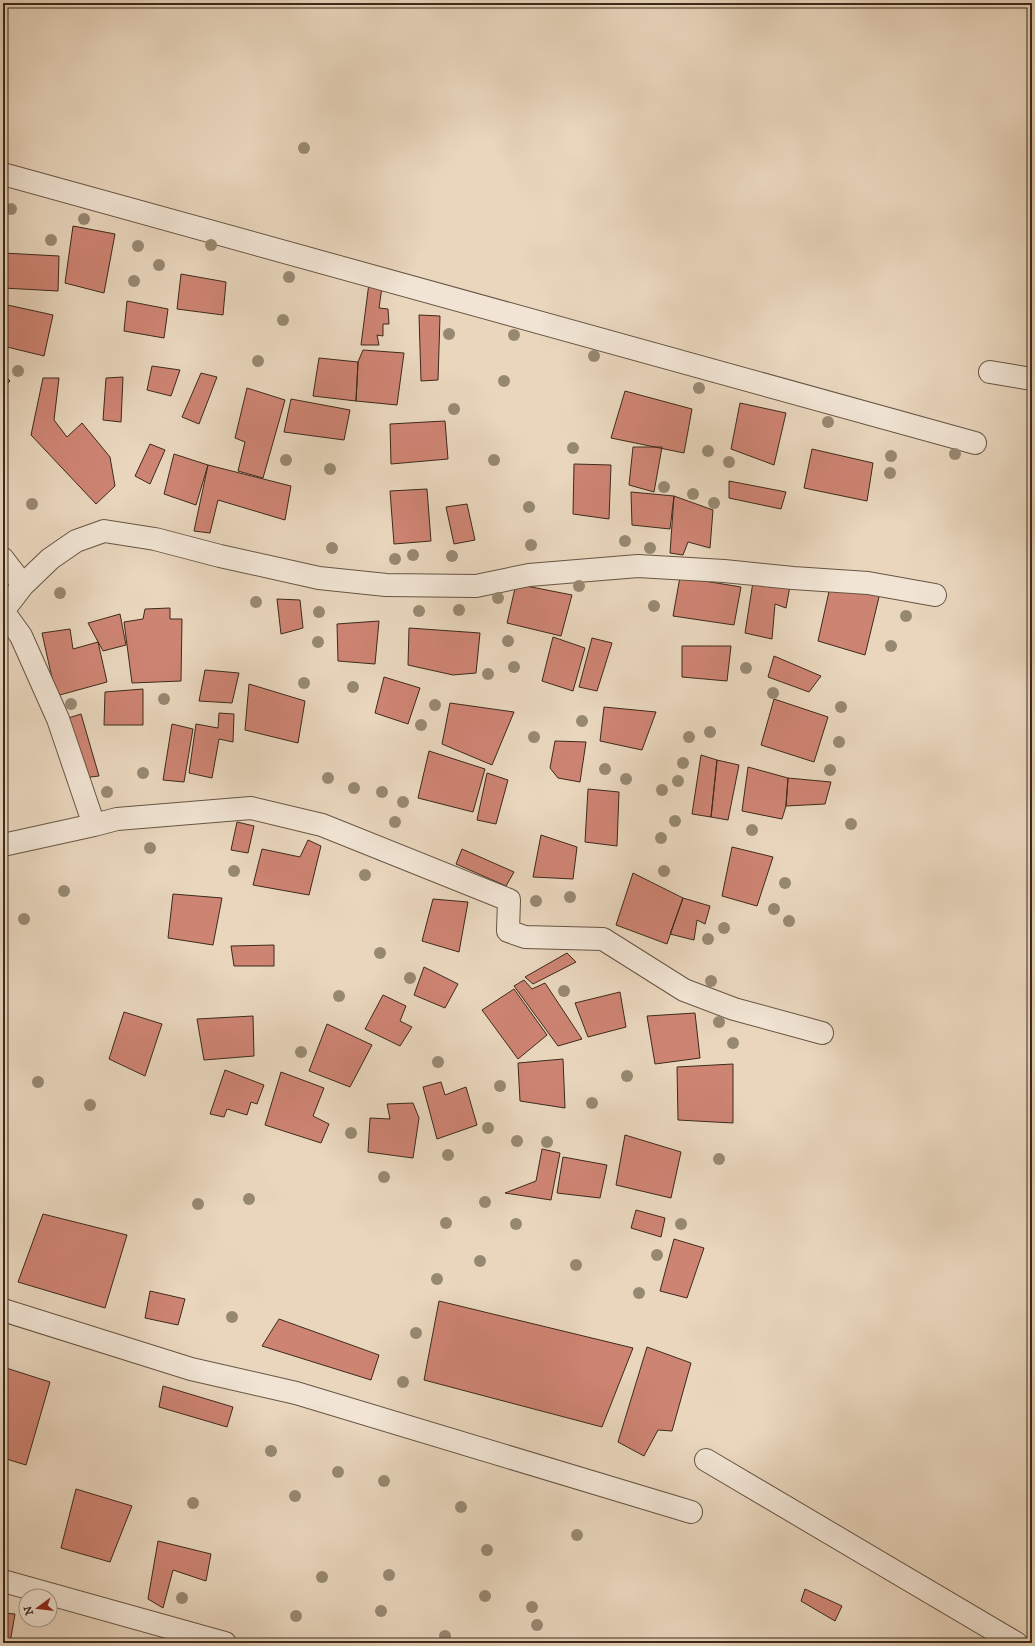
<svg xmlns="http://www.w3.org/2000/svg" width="1035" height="1646" font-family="'IM FELL DW Pica',serif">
	<rect width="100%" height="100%" fill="#e9d6bd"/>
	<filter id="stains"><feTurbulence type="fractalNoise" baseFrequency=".005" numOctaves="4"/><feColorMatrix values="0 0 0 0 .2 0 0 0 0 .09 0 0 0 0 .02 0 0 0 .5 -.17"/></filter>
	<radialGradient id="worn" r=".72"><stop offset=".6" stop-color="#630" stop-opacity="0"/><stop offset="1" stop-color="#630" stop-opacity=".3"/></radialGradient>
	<path fill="#ce8473" stroke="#3c2a1a" d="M73,226L115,234L104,293L65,283Z
		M3,253L59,256L58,291L3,288Z
		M181,274L226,282L223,315L177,309Z
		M369,283L382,287L379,308L388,309L389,324H383V336L377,335L379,345H361Z
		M127,301L168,309L164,338L124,331Z
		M3,304L53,315L44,356L3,346Z
		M419,315L440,316L438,380L421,381Z
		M363,350L404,353L397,405L356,401L358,362Z
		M319,358L358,362L356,401L313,396Z
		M152,366L180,370L171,396L147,390Z
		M3,373L10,381L3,388Z
		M201,373L217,377L199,424L182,417Z
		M123,377L121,422L103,420L106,378Z
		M43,378H59L54,420L67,437L82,423L110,457L115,486L96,504L31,435Z
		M247,388L285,400L263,478L238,471L245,442L235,438Z
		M625,391L692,409L684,453L611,438Z
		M291,399L350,410L344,440L284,432Z
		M740,403L786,413L774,465L731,449Z
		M445,421L448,459L391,464L390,424Z
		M150,444L165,450L150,484L135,476Z
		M633,447H662L654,492L629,485Z
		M812,449L873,463L867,501L804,488Z
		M174,454L208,465L196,505L164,494Z
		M574,464L611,465L609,519L573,514Z
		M208,465L291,486L285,520L218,500L210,533L194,531Z
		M729,481L786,492L781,509L729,498Z
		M427,489L431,541L394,544L390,491Z
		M631,492L674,496L670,529L632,525Z
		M674,496L713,510L710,548L688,542L683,555L670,553Z
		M467,504L475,540L454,544L446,507Z
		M680,577L741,587L734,625L673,616Z
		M753,582L790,586L786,608L775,604L772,639L745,633Z
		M516,584L572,595L561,636L507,623Z
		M830,587L880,593L865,655L818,641Z
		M277,599L300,600L303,628L281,634Z
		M170,608V619H182L181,681L132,683L124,622L143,619L145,609Z
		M120,614L126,645L103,651L88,623Z
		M379,621L375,664L338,661L337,624Z
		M409,628L480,633L476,673L453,675L408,665Z
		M70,629L73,649L98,642L107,682L56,696L42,633Z
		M553,637L585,648L573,691L542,681Z
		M592,638L612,643L597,691L579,687Z
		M682,646H731L727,681L682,677Z
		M774,656L821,676L809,692L768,677Z
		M205,670L239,673L232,703L199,701Z
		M384,677L420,688L408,724L375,713Z
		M249,684L305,701L298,743L245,730Z
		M143,689V725H104L105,692Z
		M774,699L828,717L814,762L761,745Z
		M450,703L514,712L492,765L442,744Z
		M604,707L656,712L642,750L600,741Z
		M219,713L234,714L233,742L219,739L212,778L189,773L196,724L218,728Z
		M81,714L99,776L83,778L65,719Z
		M172,724L193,729L184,782L163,780Z
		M555,741L586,742L580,782L558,778L550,768Z
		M429,751L485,769L473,812L418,798Z
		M701,755L717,760L711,817L692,814Z
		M717,760L739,765L728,820L711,817Z
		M748,767L788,778L786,806L782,819L742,811Z
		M487,773L508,780L496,824L477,820Z
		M788,778L831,782L825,804L786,806Z
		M588,789L619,792L617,846L585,842Z
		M237,822L254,826L248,853L231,850Z
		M541,835L577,847L573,879L533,877Z
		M308,840L321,846L309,895L253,885L262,849L300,857Z
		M732,847L773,857L757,906L722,896Z
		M462,849L514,872L506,886L456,864Z
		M633,873L683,898L667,944L616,925Z
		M173,894L222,898L213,945L168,938Z
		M683,898L710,906L705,924L697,920L694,940L670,934Z
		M433,899L468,902L459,952L422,941Z
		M274,945V966H234L231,946Z
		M567,953L576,962L533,984L525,977Z
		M424,967L458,984L445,1008L414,995Z
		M524,980L532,989L545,983L582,1039L558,1046L514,986Z
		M514,989L547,1035L518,1059L482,1010Z
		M620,992L626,1027L588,1037L575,1003Z
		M383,995L406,1006L400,1021L412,1027L400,1046L365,1029Z
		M124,1012L162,1024L145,1076L109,1059Z
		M695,1013L700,1058L655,1064L647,1016Z
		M253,1016L254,1056L204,1060L197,1019Z
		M327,1024L372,1045L350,1087L309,1071Z
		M563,1059L565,1108L520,1101L518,1063Z
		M733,1064V1123L678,1120L677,1067Z
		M225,1070L264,1085L257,1104L251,1102L247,1115L227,1109L224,1117L210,1114Z
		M281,1072L324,1088L313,1116L329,1124L321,1143L265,1125Z
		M441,1082L445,1095L466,1087L477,1125L437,1139L423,1087Z
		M413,1103L419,1118L413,1158L368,1152L370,1118L390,1119L387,1104Z
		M625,1135L681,1152L671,1198L616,1185Z
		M542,1149L560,1153L551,1200L505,1193L536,1181Z
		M563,1157L607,1165L600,1198L557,1193Z
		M636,1210L665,1218L661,1237L631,1228Z
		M43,1214L127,1235L105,1308L18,1282Z
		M674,1239L704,1248L687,1298L660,1291Z
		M150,1291L185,1299L178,1325L145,1318Z
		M439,1301L633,1348L602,1427L424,1380Z
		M279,1319L379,1355L371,1380L262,1346Z
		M647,1347L691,1363L672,1431L658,1430L644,1456L618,1442Z
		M3,1367L50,1382L26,1465L3,1458Z
		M163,1386L233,1407L227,1427L159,1407Z
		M76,1489L132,1506L110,1562L61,1548Z
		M158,1541L211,1554L206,1581L173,1570L163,1608L148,1599Z
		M805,1589L842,1606L835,1621L801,1601Z
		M3,1613L15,1614L10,1643H3Z"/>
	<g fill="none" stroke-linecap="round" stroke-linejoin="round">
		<defs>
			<path id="minor" d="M3,174L975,443
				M990,372L1032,379
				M3,559L23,585
				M94,825L117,819L251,808L322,825L509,900L508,931L525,937L603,939L684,990L734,1009L822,1033
				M3,845L94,825L58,719L21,636L3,611L23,585L50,559L76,541L104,531L155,539L220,556L319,578L386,585L476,586L529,575L638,566L724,571L793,578L868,583L935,595
				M3,1310L191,1369L296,1393L691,1512
				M706,1460L1016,1643
				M3,1581L225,1643"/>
		</defs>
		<use href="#minor" stroke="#675543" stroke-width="24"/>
		<use href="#minor" stroke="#f1e4d4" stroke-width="22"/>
	</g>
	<g fill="#978871">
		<circle cx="304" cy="148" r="6"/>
		<circle cx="11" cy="209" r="6"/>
		<circle cx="84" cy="219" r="6"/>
		<circle cx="51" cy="240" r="6"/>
		<circle cx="211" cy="245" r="6"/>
		<circle cx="138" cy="246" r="6"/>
		<circle cx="159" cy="265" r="6"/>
		<circle cx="289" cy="277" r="6"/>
		<circle cx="134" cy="281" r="6"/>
		<circle cx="283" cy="320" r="6"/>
		<circle cx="449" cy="334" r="6"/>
		<circle cx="514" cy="335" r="6"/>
		<circle cx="594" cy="356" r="6"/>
		<circle cx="258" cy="361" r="6"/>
		<circle cx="18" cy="371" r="6"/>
		<circle cx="504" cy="381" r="6"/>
		<circle cx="699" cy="388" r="6"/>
		<circle cx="454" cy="409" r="6"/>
		<circle cx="828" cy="422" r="6"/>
		<circle cx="573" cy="448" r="6"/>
		<circle cx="708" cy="451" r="6"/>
		<circle cx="955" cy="454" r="6"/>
		<circle cx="891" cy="456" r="6"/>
		<circle cx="286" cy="460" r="6"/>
		<circle cx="494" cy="460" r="6"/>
		<circle cx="729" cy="462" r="6"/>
		<circle cx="330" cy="469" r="6"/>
		<circle cx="890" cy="473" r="6"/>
		<circle cx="664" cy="487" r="6"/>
		<circle cx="693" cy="494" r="6"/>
		<circle cx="714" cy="503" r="6"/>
		<circle cx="32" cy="504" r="6"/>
		<circle cx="529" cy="507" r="6"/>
		<circle cx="625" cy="541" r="6"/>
		<circle cx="531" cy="545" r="6"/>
		<circle cx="332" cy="548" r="6"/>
		<circle cx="650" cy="548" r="6"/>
		<circle cx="413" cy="555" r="6"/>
		<circle cx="452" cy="556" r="6"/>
		<circle cx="395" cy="559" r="6"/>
		<circle cx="579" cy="586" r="6"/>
		<circle cx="60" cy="593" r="6"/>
		<circle cx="498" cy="598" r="6"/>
		<circle cx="256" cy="602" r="6"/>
		<circle cx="654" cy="606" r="6"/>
		<circle cx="459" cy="610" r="6"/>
		<circle cx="419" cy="611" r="6"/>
		<circle cx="319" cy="612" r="6"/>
		<circle cx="906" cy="616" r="6"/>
		<circle cx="508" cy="641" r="6"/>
		<circle cx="318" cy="642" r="6"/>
		<circle cx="891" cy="646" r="6"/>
		<circle cx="514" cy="667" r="6"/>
		<circle cx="746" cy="668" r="6"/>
		<circle cx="488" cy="674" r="6"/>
		<circle cx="304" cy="683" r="6"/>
		<circle cx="353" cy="687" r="6"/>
		<circle cx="773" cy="693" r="6"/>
		<circle cx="164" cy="699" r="6"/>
		<circle cx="71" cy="704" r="6"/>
		<circle cx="435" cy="705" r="6"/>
		<circle cx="841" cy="707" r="6"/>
		<circle cx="582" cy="721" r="6"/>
		<circle cx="421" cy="725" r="6"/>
		<circle cx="710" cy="732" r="6"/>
		<circle cx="534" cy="737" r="6"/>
		<circle cx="689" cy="737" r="6"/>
		<circle cx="839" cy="742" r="6"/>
		<circle cx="683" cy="763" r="6"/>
		<circle cx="605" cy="769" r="6"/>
		<circle cx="830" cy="770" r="6"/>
		<circle cx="143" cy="773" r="6"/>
		<circle cx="328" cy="778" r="6"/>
		<circle cx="626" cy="779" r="6"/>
		<circle cx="678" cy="781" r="6"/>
		<circle cx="354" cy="788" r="6"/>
		<circle cx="662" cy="790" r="6"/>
		<circle cx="107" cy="792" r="6"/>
		<circle cx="382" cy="792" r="6"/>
		<circle cx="403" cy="802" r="6"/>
		<circle cx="675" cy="821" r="6"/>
		<circle cx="395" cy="822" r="6"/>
		<circle cx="851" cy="824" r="6"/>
		<circle cx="752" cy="830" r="6"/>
		<circle cx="661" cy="838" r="6"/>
		<circle cx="150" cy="848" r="6"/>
		<circle cx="234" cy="871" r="6"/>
		<circle cx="664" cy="871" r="6"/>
		<circle cx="365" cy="875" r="6"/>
		<circle cx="785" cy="883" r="6"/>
		<circle cx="64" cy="891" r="6"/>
		<circle cx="570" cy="897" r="6"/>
		<circle cx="536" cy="901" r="6"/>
		<circle cx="774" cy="909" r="6"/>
		<circle cx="24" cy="919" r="6"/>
		<circle cx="789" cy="921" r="6"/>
		<circle cx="724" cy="928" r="6"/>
		<circle cx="708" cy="939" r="6"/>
		<circle cx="380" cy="953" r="6"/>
		<circle cx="410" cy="978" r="6"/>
		<circle cx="711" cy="981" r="6"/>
		<circle cx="564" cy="991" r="6"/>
		<circle cx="339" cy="996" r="6"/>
		<circle cx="719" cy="1022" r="6"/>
		<circle cx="733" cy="1043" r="6"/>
		<circle cx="301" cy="1052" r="6"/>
		<circle cx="438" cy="1062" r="6"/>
		<circle cx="627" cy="1076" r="6"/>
		<circle cx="38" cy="1082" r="6"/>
		<circle cx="500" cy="1086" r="6"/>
		<circle cx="592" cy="1103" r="6"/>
		<circle cx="90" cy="1105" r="6"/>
		<circle cx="488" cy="1128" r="6"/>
		<circle cx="351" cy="1133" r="6"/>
		<circle cx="517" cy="1141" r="6"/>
		<circle cx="547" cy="1142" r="6"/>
		<circle cx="448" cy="1155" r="6"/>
		<circle cx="719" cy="1159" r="6"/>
		<circle cx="384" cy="1177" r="6"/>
		<circle cx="249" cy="1199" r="6"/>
		<circle cx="485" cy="1202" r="6"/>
		<circle cx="198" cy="1204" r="6"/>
		<circle cx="446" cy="1223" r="6"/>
		<circle cx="516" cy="1224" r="6"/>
		<circle cx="681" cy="1224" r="6"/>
		<circle cx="657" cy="1255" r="6"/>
		<circle cx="480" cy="1261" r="6"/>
		<circle cx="576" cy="1265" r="6"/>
		<circle cx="437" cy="1279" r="6"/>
		<circle cx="639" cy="1293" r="6"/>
		<circle cx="232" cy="1317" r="6"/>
		<circle cx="416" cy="1333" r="6"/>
		<circle cx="403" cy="1382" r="6"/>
		<circle cx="271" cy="1451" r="6"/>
		<circle cx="338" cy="1472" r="6"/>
		<circle cx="384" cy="1481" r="6"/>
		<circle cx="295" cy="1496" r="6"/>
		<circle cx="193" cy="1503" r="6"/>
		<circle cx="461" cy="1507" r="6"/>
		<circle cx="577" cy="1535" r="6"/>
		<circle cx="487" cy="1550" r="6"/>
		<circle cx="389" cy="1575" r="6"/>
		<circle cx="322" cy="1577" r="6"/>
		<circle cx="485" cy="1596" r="6"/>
		<circle cx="182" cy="1598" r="6"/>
		<circle cx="532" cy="1607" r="6"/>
		<circle cx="381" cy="1611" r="6"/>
		<circle cx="296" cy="1616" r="6"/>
		<circle cx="537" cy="1625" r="6"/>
		<circle cx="445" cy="1636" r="6"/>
	</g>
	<rect width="1035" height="1646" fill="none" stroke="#e9d6bd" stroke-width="16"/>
	<rect x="4" y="4" width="1027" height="1638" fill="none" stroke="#3c2a1a" stroke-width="2"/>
	<rect x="8" y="8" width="1019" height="1630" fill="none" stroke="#3c2a1a"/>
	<g transform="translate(38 1608) rotate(255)"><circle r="19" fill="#f1e4d4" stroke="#a99a8a"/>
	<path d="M0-3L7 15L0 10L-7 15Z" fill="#8f2418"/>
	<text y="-6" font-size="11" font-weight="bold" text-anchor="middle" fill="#3c2a1a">N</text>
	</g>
	<rect width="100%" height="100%" filter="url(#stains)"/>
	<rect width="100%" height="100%" fill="url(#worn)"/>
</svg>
